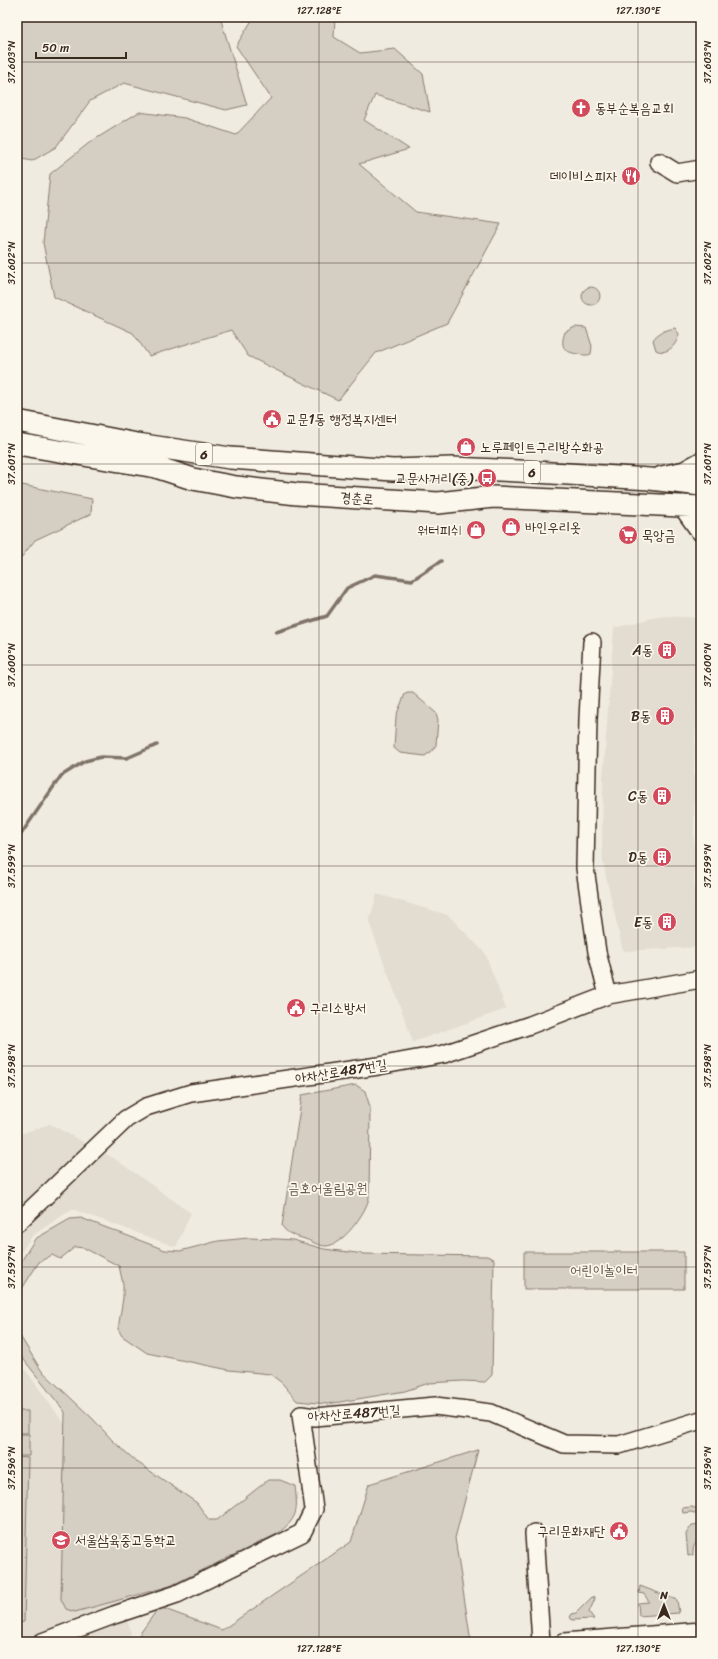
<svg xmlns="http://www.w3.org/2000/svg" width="718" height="1659" font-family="Sriracha,'Poor Story',sans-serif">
	<rect width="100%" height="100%" fill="#f0ebe0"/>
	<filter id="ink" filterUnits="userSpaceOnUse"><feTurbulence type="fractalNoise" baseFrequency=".025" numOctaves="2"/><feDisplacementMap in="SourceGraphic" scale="8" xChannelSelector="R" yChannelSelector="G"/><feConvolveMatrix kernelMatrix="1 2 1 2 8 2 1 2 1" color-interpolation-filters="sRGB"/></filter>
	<g filter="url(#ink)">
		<path fill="#e2dcd1" d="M666,616L701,618L694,765V882L699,947L624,951L622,947L603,863L602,845L603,779L614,628L652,618Z
			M377,894L448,915L485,953L506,1009L413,1042L369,922Z
			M50,1124L115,1159L191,1213L176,1247L72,1209L32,1236L17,1258V1135Z
			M17,1358L81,1447L131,1634L125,1642H17Z"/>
		<path fill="#d5cec3" stroke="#887c70" d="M17,17H220L247,105L226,110L124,83L90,101L56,147L32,161L17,158Z
			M254,17L307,18V17H335L334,37L360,53L395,49L423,74L430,112L375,95L364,120L409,149L359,164L416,212L501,224L447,323L376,353L338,400L282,373L248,356L231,330L149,356L133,333L54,297L43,243L50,174L89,143L139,112L185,118L236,135L271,98L236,46Z
			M582 296a9 9 0 1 1 18 0a9 9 0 1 1-18 0Z
			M575,327L586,328L592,346L591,354C586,356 583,355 578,354C563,352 560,346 565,332Z
			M675,328L679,334C677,344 668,356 656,350L653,340C658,332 666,330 675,328Z
			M17,484L92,499L91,514L35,540L17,563Z
			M408,693H413L436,713L438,720L436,745L432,751L425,756L400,753L394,748L396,716L405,694Z
			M356,1085L365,1091L370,1107L369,1198C366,1213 342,1246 326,1246C319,1246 311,1241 305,1239C295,1236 287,1234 282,1226L302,1095Z
			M81,1218L165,1250L180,1251L218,1241L248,1238L278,1239L293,1240L324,1249L365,1254L487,1256L494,1259L492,1375L485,1382L463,1381L429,1383L405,1391L328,1404L297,1401L282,1383L270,1374L229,1370L147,1353L122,1336L118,1329L123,1298V1284L119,1266L84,1248L75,1247L60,1259L52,1255L39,1262L18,1295L17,1307V1268L35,1239L70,1219Z
			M524,1252H684V1289H524Z
			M17,1322L20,1336L41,1370L93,1419L113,1441L137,1462L197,1503L209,1520H217L268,1480H280L295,1486C298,1512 298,1518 277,1534L170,1586L75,1612L66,1609L61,1599L65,1412L17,1351Z
			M17,1411H28V1433H17Z
			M17,1434H29V1456H17Z
			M478,1450L455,1538L471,1642H134L159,1607L222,1630L351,1542L369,1484Z
			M17,1457L28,1458L24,1622L17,1623Z
			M692,1507L701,1510V1515L691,1512L683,1513L682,1508Z
			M701,1524V1541C693,1542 693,1549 693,1555L688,1556L686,1534L692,1525Z
			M640,1586L677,1600L679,1613L639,1616L638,1603L649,1602L644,1594L639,1593Z
			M593,1596L595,1599L589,1612L594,1619L572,1620L570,1617L572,1614L576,1613Z"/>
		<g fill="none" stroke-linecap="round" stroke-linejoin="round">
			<path stroke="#7f7367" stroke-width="3.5" d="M276,632L327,616L347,588L375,575L412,580L441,561
				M17,840L61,776L85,761L101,757L127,758L157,745
				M17,932L19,957L17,959"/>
			<defs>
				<path id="minor" d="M659,162L677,173L701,169
					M592,642L588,719L585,868L597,952L608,995
					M17,1223L126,1119L146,1107L191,1093L378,1066L444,1054L530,1025L608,995L701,979
					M534,1533L541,1642
					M42,1642L114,1615L177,1594L302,1533L314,1509L301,1415L315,1417L435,1406L491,1413L564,1444L619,1445L701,1420
					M564,1642L701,1631"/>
				<path id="major" d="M17,421L137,444L230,458L393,470L452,468L519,471L650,479L701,485
					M17,444L156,467L193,479L236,487L297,494L438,503L493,497L701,507
					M662,477L685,472L701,463
					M684,506L701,530"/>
			</defs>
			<use href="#minor" stroke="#3b2a1e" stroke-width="20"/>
			<use href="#major" stroke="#3b2a1e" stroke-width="24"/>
			<use href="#minor" stroke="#fbf7ec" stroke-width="17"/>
			<use href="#major" stroke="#fbf7ec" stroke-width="21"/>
		</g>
	</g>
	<path fill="none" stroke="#3b2a1e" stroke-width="1" stroke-opacity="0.45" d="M319,17V1642M638,17V1642M17,62H701M17,263H701M17,464H701M17,665H701M17,866H701M17,1066H701M17,1267H701M17,1468H701"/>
	<defs>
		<symbol id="church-disc" viewBox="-11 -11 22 22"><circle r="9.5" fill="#d1495b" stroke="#fbf7ec"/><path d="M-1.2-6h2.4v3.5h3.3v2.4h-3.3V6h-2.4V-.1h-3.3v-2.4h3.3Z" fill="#fff"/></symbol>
		<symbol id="restaurant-disc" viewBox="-11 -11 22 22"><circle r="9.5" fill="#d1495b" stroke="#fbf7ec"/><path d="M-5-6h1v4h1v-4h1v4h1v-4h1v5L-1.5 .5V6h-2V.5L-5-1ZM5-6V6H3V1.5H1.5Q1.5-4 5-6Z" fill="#fff"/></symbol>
		<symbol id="civic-disc" viewBox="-11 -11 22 22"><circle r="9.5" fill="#d1495b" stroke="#fbf7ec"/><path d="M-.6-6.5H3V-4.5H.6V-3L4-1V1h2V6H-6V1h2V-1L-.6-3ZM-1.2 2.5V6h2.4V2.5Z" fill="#fff"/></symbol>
		<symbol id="shop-disc" viewBox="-11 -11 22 22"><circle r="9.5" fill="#d1495b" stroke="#fbf7ec"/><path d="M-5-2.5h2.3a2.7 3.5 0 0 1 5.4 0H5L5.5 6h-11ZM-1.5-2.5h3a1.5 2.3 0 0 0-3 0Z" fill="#fff"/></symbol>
		<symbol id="bus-disc" viewBox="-11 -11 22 22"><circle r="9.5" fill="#d1495b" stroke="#fbf7ec"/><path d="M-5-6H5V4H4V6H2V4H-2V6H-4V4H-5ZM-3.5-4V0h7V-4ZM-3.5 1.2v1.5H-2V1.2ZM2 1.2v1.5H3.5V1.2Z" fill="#fff"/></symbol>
		<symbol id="supermarket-disc" viewBox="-11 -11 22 22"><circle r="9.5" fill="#d1495b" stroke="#fbf7ec"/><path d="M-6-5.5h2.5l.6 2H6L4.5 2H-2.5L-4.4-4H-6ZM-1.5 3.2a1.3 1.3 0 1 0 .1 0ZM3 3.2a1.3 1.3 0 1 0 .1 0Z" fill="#fff"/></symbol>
		<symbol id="building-disc" viewBox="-11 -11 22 22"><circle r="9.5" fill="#d1495b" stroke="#fbf7ec"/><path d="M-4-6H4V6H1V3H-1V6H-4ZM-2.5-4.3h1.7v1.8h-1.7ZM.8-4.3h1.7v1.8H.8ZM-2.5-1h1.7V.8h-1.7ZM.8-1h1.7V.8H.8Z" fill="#fff"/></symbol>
		<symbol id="school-disc" viewBox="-11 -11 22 22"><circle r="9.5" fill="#d1495b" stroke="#fbf7ec"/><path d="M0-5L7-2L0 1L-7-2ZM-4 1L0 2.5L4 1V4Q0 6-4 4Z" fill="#fff"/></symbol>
	</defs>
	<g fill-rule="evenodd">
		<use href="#church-disc" x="570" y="97" width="22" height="22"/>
		<use href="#restaurant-disc" x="620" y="165" width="22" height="22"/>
		<use href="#civic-disc" x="261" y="408" width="22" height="22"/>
		<use href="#shop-disc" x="455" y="436" width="22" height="22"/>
		<use href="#bus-disc" x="476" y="467" width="22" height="22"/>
		<use href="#shop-disc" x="500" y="516" width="22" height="22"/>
		<use href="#shop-disc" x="465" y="519" width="22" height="22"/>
		<use href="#supermarket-disc" x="617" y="524" width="22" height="22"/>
		<use href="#building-disc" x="656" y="639" width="22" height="22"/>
		<use href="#building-disc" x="654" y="705" width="22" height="22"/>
		<use href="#building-disc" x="651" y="785" width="22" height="22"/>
		<use href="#building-disc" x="651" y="846" width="22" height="22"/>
		<use href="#building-disc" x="656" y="911" width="22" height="22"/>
		<use href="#civic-disc" x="285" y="997" width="22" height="22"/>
		<use href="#civic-disc" x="608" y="1520" width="22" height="22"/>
		<use href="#school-disc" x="50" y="1529" width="22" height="22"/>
	</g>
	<g text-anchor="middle" stroke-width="3.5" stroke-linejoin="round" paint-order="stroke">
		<g fill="#fbf7ec" stroke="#75685c" stroke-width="1">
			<rect x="196" y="443" width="16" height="22" rx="3"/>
			<rect x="524" y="461" width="16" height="22" rx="3"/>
		</g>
		<g font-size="13" font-weight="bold" fill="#3b2a1e">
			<text x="204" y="459">6</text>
			<text x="532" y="477">6</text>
		</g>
		<g font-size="14" fill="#3b2a1e" stroke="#fbf7ec" text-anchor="end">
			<text x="595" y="113" text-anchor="start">동부순복음교회</text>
			<text x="617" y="181">데이비스피자</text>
			<text x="286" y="424" text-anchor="start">교문1동 행정복지센터</text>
			<text x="480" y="452" text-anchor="start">노루페인트구리방수화공</text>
			<text x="473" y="483">교문사거리(중)</text>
			<text x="525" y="532" text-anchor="start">바인우리옷</text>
			<text x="462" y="535">워터피쉬</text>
			<text x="642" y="540" text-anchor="start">묵앙금</text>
			<text x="653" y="655">A동</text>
			<text x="651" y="721">B동</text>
			<text x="648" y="801">C동</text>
			<text x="648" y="862">D동</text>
			<text x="653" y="927">E동</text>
			<text x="310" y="1013" text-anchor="start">구리소방서</text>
			<text x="605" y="1536">구리문화재단</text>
			<text x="75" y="1545" text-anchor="start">서울삼육중고등학교</text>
		</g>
		<g font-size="14" fill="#3b2a1e" stroke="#fbf7ec">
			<text transform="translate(357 498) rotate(4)" y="5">경춘로</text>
			<text transform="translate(341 1071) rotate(-9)" y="5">아차산로487번길</text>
			<text transform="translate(354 1413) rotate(-4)" y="5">아차산로487번길</text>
		</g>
		<g font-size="14" fill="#625347" stroke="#fbf7ec">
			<text x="328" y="1193">금호어울림공원</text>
			<text x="604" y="1275">어린이놀이터</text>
		</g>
	</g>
	<rect width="718" height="1659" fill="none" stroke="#fbf7ec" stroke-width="44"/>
	<g transform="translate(664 1605)" stroke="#fbf7ec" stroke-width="3" paint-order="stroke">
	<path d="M0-3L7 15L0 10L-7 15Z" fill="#3b2a1e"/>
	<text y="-6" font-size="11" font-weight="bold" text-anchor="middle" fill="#3b2a1e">N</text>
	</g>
	<path d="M36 52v6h90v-6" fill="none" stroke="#3b2a1e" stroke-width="2"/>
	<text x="42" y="52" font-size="12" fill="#3b2a1e" stroke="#fbf7ec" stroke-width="3" paint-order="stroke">50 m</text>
	<rect x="22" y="22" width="674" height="1615" fill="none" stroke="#3b2a1e" stroke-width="1.5"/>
	<g font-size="10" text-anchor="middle" fill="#3b2a1e">
		<text x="319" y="14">127.128°E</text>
		<text x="638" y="14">127.130°E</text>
		<text transform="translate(11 62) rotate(-90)" y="4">37.603°N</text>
		<text transform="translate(707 62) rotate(-90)" y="4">37.603°N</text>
		<text transform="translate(11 263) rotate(-90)" y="4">37.602°N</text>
		<text transform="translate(707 263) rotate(-90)" y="4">37.602°N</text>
		<text transform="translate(11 464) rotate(-90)" y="4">37.601°N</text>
		<text transform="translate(707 464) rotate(-90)" y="4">37.601°N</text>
		<text transform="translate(11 665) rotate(-90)" y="4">37.600°N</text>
		<text transform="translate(707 665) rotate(-90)" y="4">37.600°N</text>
		<text transform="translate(11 866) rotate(-90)" y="4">37.599°N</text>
		<text transform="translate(707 866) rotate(-90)" y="4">37.599°N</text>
		<text transform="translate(11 1066) rotate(-90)" y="4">37.598°N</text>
		<text transform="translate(707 1066) rotate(-90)" y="4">37.598°N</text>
		<text transform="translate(11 1267) rotate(-90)" y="4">37.597°N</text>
		<text transform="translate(707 1267) rotate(-90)" y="4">37.597°N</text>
		<text transform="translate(11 1468) rotate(-90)" y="4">37.596°N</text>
		<text transform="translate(707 1468) rotate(-90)" y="4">37.596°N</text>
		<text x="319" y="1652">127.128°E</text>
		<text x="638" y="1652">127.130°E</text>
	</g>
</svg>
